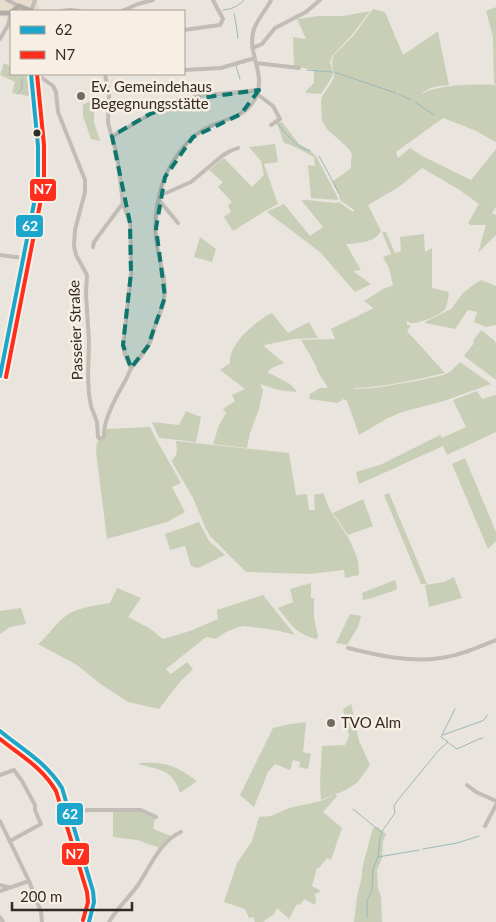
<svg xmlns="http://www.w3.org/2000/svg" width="496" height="922" font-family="Lato,sans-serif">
	<rect width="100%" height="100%" fill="#e9e4dd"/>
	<path fill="#c9cfb7" d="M496,7V84H494L493,37L486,11Z
		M373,9L385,12L403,55L437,32H438L449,85C439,86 427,87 421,95C435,84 478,84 496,85V142L474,130L443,118L396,152L398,158L410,148L422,156L471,180L496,149V207L492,213L496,215V235L478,253L486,225H471L468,223L479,204L458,189L422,168L399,187L368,205L381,231C375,243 357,243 346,244L361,270L354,271V272L371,284L355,292L320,252L267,212L268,211L284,204L310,236L323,227L301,200H307L336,203L339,202L350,210L354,212V210L340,200L339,195L332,182L351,168V162L352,154L348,148L327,129L322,121L321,101L323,95L334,78L332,62L334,55L353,36Z
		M370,11L352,35L333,55L330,62L333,72L332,77L321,94L306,93V91L314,83V70L294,66L293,37L306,39L297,19L319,16H343Z
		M4,63L11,67V74H27L29,96L12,93L15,82L0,75Z
		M94,99V122L100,141L91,139L83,116V105Z
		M282,122L299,144L310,150L317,158L337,196L338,200L311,198L308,165L315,166L314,157L291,145L284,143L277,123Z
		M275,144L278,162L264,164L278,204L265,211L233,231L224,217L231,212L228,205L232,202L218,187L223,182L209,170L224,158L252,187L264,175L261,161L249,147Z
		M382,232H386L395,253L401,251L400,237L424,234L425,252L432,248V288L449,292C448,297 448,304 445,309C442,315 418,324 411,323C410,323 409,322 407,321V325H411L407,331L445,373C415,380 385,387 354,388L353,389L374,388L417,381L443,375L450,372L460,362L491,384L444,401L402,412L388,418L359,435L347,401L343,399L338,403L309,399L310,394L320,388H327V386L318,372C315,361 307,351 301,340L335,339L331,329L372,309L373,308L364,301L383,289L393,285L389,268L383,257L391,254Z
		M200,237L216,249L212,262L194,257Z
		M481,280L496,286V325L486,327L474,322L477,312L468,310L455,329L425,323V322L451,309L463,293L473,285Z
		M272,313L288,333L309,322L318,338L294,339L264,345L265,347L284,363L272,368L267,372L290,384L297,392L278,390L260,384L263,390L259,409L250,433L247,448L213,444L219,425L226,413L223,409L235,401L232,395L245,389L220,370L230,363C228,344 257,320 272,313Z
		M481,330L494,340L496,343V380L464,356L474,343L473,341Z
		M477,391L482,399L496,395V432L447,455L443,446L386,472L359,484L356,472L380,465L440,435L442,438L466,427L453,400Z
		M186,411L201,417L196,442L159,438L152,422L179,425Z
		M150,427L156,439L181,483L172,487L185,512L167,522L107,539L96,451L97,442L103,439L105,429Z
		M176,441L289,453L296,495L307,494L309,510H315L314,495L323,493L330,510L348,537L355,552L358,561L359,575L345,578L344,570L309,574L246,572L210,536L206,529L193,498L172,462V460C178,455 177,449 176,441Z
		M465,458L496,532V541L488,549L452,464Z
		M389,493L427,584H421L384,495Z
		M363,499L373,526L348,535L333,513Z
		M199,522L209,541L225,555L198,568L191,566L185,546L170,550L165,534Z
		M454,577L462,598L429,607L425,585L444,582Z
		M395,580L397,587L396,590L372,598L363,600L362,593Z
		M311,583V598H314V618L318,636L317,639C295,634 291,624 278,608L293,602L290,589Z
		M117,588L141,598L128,617L149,628L163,639L190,631L218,619L217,610L263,595L295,635L275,630L244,626L238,627L226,632L216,639L206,637L166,669L171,674L187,662L193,669L180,682L159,709L128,702L102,685L77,665L38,644C47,637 53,627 62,619C75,607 94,606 110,603Z
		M21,608L26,624L10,627L0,634V611Z
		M350,614L361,616L358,627L347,645L336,643Z
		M351,704L359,741L370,765L357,783L340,793H338L321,800L320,782L322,746L345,745L349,736L343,709Z
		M306,722L303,752L311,754L308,769L299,767L300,762L293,760L290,770L275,764L268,772L254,807L240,795L273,728L290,724Z
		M141,763C167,762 176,766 197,781L180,793C173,769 159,770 138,764Z
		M336,794L337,796L323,812L342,828L331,860L327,858L319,868H317L312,886L321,891L315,894L316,901L315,905L304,899L300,905L297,904L289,919L277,908L274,914L263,922H255L253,917L249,918L245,909L224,902L237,863L252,841L259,817L271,816L289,808L321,801Z
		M141,811L155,818L153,829L171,836L160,848L137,840L113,837V812Z
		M377,827L386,834L383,841L382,858L377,870L378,888L381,896L382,922H354L357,897L362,876V870L364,861L373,828Z"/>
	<path fill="#e7ddcc" d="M0,0H37L40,10L43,11H11V20L0,16Z"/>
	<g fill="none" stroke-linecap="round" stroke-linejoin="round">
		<path stroke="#9ab8b9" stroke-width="1" d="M223,10C232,9 237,7 244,0
			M234,14L235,18L238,38
			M236,66L240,79
			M307,70L332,72
			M334,72L396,93
			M17,94L22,89V79
			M399,94L411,100
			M416,103L434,115
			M277,123C286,134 296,147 310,151
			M319,156L339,193
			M443,735L482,721L486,718L487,715
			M449,743L457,749L479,739L483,738
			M353,809L381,832
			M423,849L457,843L479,836
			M378,857L419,850
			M367,917V901L372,890L373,869L378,857L380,837L383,830L395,813L394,806L397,801L439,750L448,742L441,737L455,709"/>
		<path stroke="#c2bcb6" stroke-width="4" d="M7,0L19,6
			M31,11L35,0
			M62,11L70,10L80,11
			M122,11L138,4L153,0
			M184,30L220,25L223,19L213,0
			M0,39L8,25L11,13
			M253,48L262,44L275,28L306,12L320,0
			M256,63L299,68
			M184,70L221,68L255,58
			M105,74L109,95L108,123L117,156L123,203L130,223L131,273L123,345L125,355L131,368
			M31,75H38L53,86L56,92L58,112L85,180V192L75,230L74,246L76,255L87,275L86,294L89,342L88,376L89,394L91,406L97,422L98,437L100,439L104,437C104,433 104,429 105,426C108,410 118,394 125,381C128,377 129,371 132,367C137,361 144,354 148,346C151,342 152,337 153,332C157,321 162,311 164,300C167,283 161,267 158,251C152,222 157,188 172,163C180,150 190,138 203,130C223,118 245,120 256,97C266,74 248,55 253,33C255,21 266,11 271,0
			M257,94L273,106L280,119L271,125
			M112,136L116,134L150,114L197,96L259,90
			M160,194L166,193L191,182L222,156L230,151L238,148
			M159,200L178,223
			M93,247L94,242L123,203
			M0,255L23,258
			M348,648C376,655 411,663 440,658C459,656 478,647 496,640
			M0,741L4,735
			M0,775L14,770L22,781L35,805V810L41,824L10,841
			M467,785L476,792L496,801
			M70,813L88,810H141L156,817
			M0,821L29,881L41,912L42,922
			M485,826L496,805
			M0,885L8,887
			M0,891L29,881
			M0,917L3,922
			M109,922C117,908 129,898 138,885C150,867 160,841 181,832"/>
		<path stroke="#b3ada7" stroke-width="5" d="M13,11L19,6L32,11
			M0,13H11
			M0,376L38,183V146L31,74
			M0,731C22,751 48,760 62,788L93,891L94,902L89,922"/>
		<defs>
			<path id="bus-1" d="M0,376L38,183V146L31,74
				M0,731C23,750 46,762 62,788L93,891L94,902L89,922"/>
			<path id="bus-2" d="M6,377L44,184V145L37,74
				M0,739C21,756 42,767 56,791L87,892L88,902L83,920"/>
		</defs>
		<use href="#bus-1" stroke="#f7efe3" stroke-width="8"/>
		<use href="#bus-2" stroke="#f7efe3" stroke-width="8"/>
		<use href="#bus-1" stroke="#1da6cb" stroke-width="4"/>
		<use href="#bus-2" stroke="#ff2e1d" stroke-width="4"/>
	</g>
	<path fill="#0f766e" fill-opacity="0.2" stroke="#0f766e" stroke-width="4" stroke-dasharray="10 6" stroke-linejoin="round" d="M259,90L241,114L193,137L165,177L156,228L165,297L148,346L131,368L123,345L131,273L130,223L112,136L150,114L186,100Z"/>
	<g fill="#726b65" stroke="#f7efe3" stroke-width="2">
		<circle cx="81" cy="96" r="5"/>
		<circle cx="331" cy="723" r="5"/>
	</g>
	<circle fill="#322a25" stroke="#f7efe3" stroke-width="2" cx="37" cy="133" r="4.5"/>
	<g text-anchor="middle" stroke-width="5" stroke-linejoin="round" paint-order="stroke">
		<g font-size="15" fill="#322a25" stroke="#f7efe3" text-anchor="start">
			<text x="91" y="92">Ev. Gemeindehaus<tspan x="91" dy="17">Begegnungsstätte</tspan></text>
			<text x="341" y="728">TVO Alm</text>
		</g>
		<g font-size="15" fill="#322a25" stroke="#f7efe3">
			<text transform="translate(76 330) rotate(-92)" y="5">Passeier Straße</text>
		</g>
	</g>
	<g stroke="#f7efe3" stroke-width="2">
		<rect x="29" y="178" width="28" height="24" rx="5" fill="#ff2e1d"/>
		<rect x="15" y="214" width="29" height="24" rx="5" fill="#1da6cb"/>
		<rect x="56" y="802" width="28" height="24" rx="5" fill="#1da6cb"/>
		<rect x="61" y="842" width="29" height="24" rx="5" fill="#ff2e1d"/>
	</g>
	<g font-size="14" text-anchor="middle" font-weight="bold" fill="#fff">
		<text x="43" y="194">N7</text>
		<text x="30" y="231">62</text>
		<text x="70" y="819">62</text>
		<text x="75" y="859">N7</text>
	</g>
	<rect x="10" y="10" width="175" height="65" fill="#f7efe3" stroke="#a8a097"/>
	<rect x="20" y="26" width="25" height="8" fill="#1da6cb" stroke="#a8a097"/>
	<text x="55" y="35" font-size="15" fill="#322a25">62</text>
	<rect x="20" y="51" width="25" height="8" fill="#ff2e1d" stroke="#a8a097"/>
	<text x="55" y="60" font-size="15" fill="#322a25">N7</text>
	<path d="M12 902v8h120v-8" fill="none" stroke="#322a25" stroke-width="2.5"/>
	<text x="20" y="902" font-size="15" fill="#322a25" stroke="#f7efe3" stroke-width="4" paint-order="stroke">200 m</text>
</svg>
